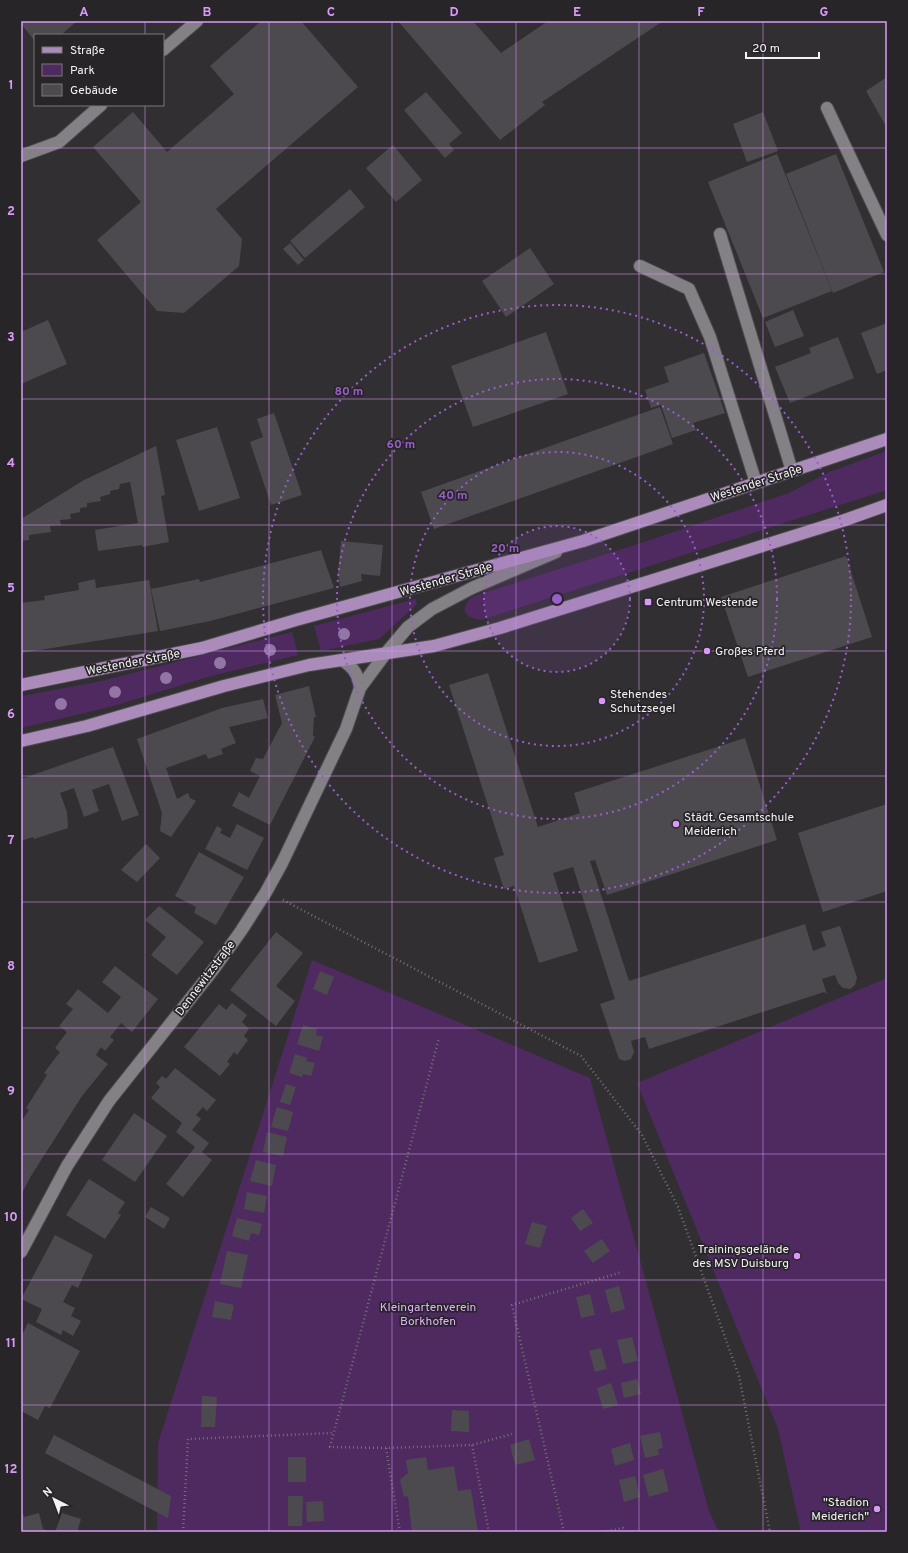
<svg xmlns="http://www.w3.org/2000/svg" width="908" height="1553" font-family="Overpass,sans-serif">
	<rect width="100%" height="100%" fill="#322f33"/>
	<path fill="#4e2a60" d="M887,451V490L481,620C465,618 459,611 471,597L641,543L789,493L829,472Z
		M415,599L417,604L379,639L321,651L314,626Z
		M292,632L298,655L211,676L110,707L21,728V696L102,681Z
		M312,960L590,1078L709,1511L719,1532H157L158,1443Z
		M887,978V1532H801L778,1429L637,1083Z"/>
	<path fill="#4d4a4f" d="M21,21H77L61,35H35V41L21,24Z
		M261,21H301L358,87L216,209L242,239L239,266L184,313L157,311L97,240L141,202L93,147L133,112L167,152L234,94L210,66Z
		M398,21H473L501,53L548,21H663L542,102L545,105L500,140Z
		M887,77V128L866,91Z
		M426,92L462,133L449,144L454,150L445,158L404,110Z
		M763,112L778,151L747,162L733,124Z
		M393,145L422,180L396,202L366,168Z
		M777,154L832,291L763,318L708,182Z
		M836,154L884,272L833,293L786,174Z
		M350,189L365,207L305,258L290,241Z
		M290,243L304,260L298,265L283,249Z
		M530,248L554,284L506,317L482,281Z
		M793,310L804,336L775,347L765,322Z
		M48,320L67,364L21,384V332Z
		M887,323V370L877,374L861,333Z
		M546,332L568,394L473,427L451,366Z
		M838,337L854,378L790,403L775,367L811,353L809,348Z
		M704,353L725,413L693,423L696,430L672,438L661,405L651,408L645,390L669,382L664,367Z
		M660,407L673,444L434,529L421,492Z
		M274,413L302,495L271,505L250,442L263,437L257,419Z
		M217,427L240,498L199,511L176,440Z
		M156,446L165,495L161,496L169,542L142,547V545L98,551L95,530L138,523L130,482L120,484L119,489L110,491V494L100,497L101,501L87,503V507L80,508V512L70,514L71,519L60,520L61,525L50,526L51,532L29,535V540L21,541V519L84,480Z
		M341,541L383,545L380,576L361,574L362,581L340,587L338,573Z
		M321,550L334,588L210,621L160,631L151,589L199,579L200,582Z
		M846,556L872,637L748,677L721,597Z
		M95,579L96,588L149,580L158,631L21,653V603L45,600L44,596L79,590L78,583Z
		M488,673L538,827L580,813L574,793L745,738L777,840L607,895L595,860L590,861L629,981L805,924L813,951L826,946L821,932L840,926L857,978L855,985L850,989L843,988L838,983L835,975L822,979L827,994L824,992L649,1049L645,1037L631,1041L634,1052L631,1059L625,1061L619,1059L600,1004L615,999L573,867L553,873L578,951L539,963L514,886L504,889L494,858L504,855L449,685Z
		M309,686L316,717H314L313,736L315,737L270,825L232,806L239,792L249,798L260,776L250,771L256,758L263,759L282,723L275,695Z
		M263,699L268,718L229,727L236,743L221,749L223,754L208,759L206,754L166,768L177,799L188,793L190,798L196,801L171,837L160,831L162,813L137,739L222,708Z
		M113,747L139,815L122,821L109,784L92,790L99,811L84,817L74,788L60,793L67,812L68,828L34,839L33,837L21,841V779Z
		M887,804V891L823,912L798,833Z
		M237,824L264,838L247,870L205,849L217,826L222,829L220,833L230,838Z
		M146,844L160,858L137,882L121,870Z
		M199,852L244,877L216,925L194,913L196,907L175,896Z
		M159,906L204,942L177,975L151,955L166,937L145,920Z
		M276,932L303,953L276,986L295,1001L276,1026L230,990Z
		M115,966L158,999L132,1032L121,1023L110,1037L114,1040L105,1051L101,1047L96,1055L108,1064L82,1096L31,1176L21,1195V1122L29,1110L26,1108L47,1075L44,1073L60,1052L55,1048L67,1032L59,1026L73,1009L66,1004L78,989L108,1013L121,997L102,982Z
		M320,971L334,977L327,995L313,989Z
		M232,1003L247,1015L242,1022L249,1029L244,1036L248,1040L237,1055L234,1052L227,1062L230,1064L220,1076L184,1047L219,1004L226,1010Z
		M303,1025L317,1029L316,1035L323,1037L319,1051L297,1044Z
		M295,1054L307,1058L306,1061L315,1063L311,1076L303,1074L302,1077L289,1073Z
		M175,1068L216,1100L207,1111L203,1107L196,1115L201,1119L192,1130L209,1143L202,1152L212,1160L183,1197L166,1184L195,1147L176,1132L182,1123L151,1098L160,1087L156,1083L162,1076L166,1079Z
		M286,1084L296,1087L290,1105L280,1102Z
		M277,1107L293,1112L288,1131L271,1127Z
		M134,1113L167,1136L135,1182L102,1160Z
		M267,1132L287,1137L283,1156L263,1152Z
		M256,1160L276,1165L272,1186L250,1181Z
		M89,1179L125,1202L118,1213L121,1215L105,1239L66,1215Z
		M247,1192L267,1196L264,1213L244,1209Z
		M151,1207L170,1218L164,1229L145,1217Z
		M583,1209L593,1223L580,1231L571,1218Z
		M237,1218L262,1224L259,1235L251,1233L249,1241L232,1236Z
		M532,1222L547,1226L540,1248L525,1244Z
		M55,1235L93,1255L78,1288L72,1285L63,1302L75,1308L71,1316L81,1321L73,1336L63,1330L61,1335L36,1322L42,1309L21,1299Z
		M602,1239L610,1251L593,1263L584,1251Z
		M227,1251L248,1255L241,1288L220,1284Z
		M619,1286L625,1309L611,1313L605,1290Z
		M590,1294L595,1315L581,1318L576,1297Z
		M215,1301L234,1305L231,1320L212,1317Z
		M28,1323L80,1351L50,1408L45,1406L38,1420L21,1411V1337Z
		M632,1337L638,1361L623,1364L617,1340Z
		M601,1348L607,1369L595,1372L589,1351Z
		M637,1379L641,1394L624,1398L621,1383Z
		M611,1383L618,1405L603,1409L597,1388Z
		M202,1396L217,1397L215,1427H201Z
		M452,1410L469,1411V1432L451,1431Z
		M660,1432L663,1448L658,1449L659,1455L645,1458L640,1436Z
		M54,1435L171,1496L168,1518L45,1453Z
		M529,1439L535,1460L515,1465L510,1445Z
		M630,1443L634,1460L615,1466L611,1449Z
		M288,1457H306V1482H288Z
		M426,1457L428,1470L454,1466L458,1491L471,1489L478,1532H412L408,1496L404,1497L400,1480L408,1473L406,1460Z
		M663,1469L669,1491L649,1497L643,1475Z
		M635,1476L640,1497L624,1502L619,1480Z
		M288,1496H303L302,1526H288Z
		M323,1501L324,1521L307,1522L306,1502Z
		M21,1506L24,1517L39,1513L43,1529L50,1532H21Z
		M62,1513L81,1519L77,1532H55Z"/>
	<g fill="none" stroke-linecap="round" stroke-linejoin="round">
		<defs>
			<path id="minor" d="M163,50L197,21
				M827,108L887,235
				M21,156L59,142L101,105
				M720,234L792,471
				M640,266L689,289L710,337L756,483
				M342,660C354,668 358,674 360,688
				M21,1252L67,1166L109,1101L213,970L241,931L266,892L282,863L346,729L360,688L386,653L408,627L432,609L472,588L556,552"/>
			<path id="major" d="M21,685L202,648L296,620L583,541L887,439
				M21,741L87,726L224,686L309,665L434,646L500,628L845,520L887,505"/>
		</defs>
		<use href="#minor" stroke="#4e4c4f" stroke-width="14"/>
		<use href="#major" stroke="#4e4c4f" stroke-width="14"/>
		<path stroke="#737174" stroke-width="2.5" stroke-dasharray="1 3" stroke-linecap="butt" d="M283,900L581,1056L642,1135L678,1207L739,1376L770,1532
			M472,1445L489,1532
			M386,1448L330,1447L439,1038
			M183,1532L188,1439L333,1433
			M400,1532L386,1448L472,1445L512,1434
			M564,1532L512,1305L622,1272
			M603,1532L623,1528L625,1532"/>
		<use href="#minor" stroke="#848186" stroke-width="12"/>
		<use href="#major" stroke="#aa8bba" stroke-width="12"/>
	</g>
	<g fill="#9376a3">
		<circle cx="344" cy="634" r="6"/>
		<circle cx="270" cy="650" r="6"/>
		<circle cx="220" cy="663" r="6"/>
		<circle cx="166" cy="678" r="6"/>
		<circle cx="115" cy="692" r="6"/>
		<circle cx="61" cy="704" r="6"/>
	</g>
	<path fill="none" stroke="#d89af8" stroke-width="1" stroke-opacity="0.55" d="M145,21V35M269,21V1532M392,21V1532M516,21V1532M639,21V1532M763,21V1532M145,105V1532M21,148H887M21,274H887M21,399H887M21,525H887M21,651H887M21,776H887M21,902H887M21,1028H887M21,1154H887M21,1280H887M21,1405H887"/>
	<circle cx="557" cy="599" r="73" fill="#995ecc" fill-opacity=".12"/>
	<g fill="none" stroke="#995ecc" stroke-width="2" stroke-dasharray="2 4">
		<circle cx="557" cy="599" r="73"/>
		<circle cx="557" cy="599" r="147"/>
		<circle cx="557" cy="599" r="220"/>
		<circle cx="557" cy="599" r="294"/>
	</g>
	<g fill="#d89af8" stroke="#282529" stroke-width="1.5">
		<rect x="644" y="598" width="8" height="8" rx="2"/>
		<circle cx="707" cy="651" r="4"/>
		<circle cx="602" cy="701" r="4"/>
		<circle cx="676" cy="824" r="4"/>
		<circle cx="797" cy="1256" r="4"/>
		<circle cx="877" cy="1509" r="4"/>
	</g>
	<g text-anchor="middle" stroke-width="3.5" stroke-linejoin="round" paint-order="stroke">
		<g font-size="12" fill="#f4f2f5" stroke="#282529">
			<text transform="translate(756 483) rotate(-18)" y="4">Westender Straße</text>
			<text transform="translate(446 579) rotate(-16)" y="4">Westender Straße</text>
			<text transform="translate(133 662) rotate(-11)" y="4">Westender Straße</text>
			<text transform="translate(205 978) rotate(-53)" y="4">Dennewitzstraße</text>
		</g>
		<g font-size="12" fill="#f4f2f5" stroke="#282529" text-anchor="start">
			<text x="656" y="606">Centrum Westende</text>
			<text x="715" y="655">Großes Pferd</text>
			<text x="610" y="698">Stehendes<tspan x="610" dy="14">Schutzsegel</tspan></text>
			<text x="684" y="821">Städt. Gesamtschule<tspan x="684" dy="14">Meiderich</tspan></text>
			<text x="789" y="1253" text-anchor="end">Trainingsgelände<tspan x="789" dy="14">des MSV Duisburg</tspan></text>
			<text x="869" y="1506" text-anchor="end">"Stadion<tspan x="869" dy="14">Meiderich"</tspan></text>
		</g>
		<g font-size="12" fill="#e3b0ff" stroke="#282529">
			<text x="428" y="1311">Kleingartenverein<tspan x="428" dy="14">Borkhofen</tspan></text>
		</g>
	</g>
	<circle cx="557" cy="599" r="6" fill="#995ecc" stroke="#282529" stroke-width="2"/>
	<g font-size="12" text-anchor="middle" font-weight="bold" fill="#995ecc" stroke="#282529" stroke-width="3.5" stroke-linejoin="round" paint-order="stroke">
		<text x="349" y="395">80 m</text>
		<text x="401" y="448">60 m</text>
		<text x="453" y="499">40 m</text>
		<text x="505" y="552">20 m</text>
	</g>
	<rect width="908" height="1553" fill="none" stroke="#282529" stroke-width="44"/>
	<rect x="34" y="34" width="130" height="72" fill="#282529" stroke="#7a777b"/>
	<rect x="42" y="47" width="20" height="6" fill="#aa8bba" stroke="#7a777b"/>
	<text x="70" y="54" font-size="12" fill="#f4f2f5">Straße</text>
	<rect x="42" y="64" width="20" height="12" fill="#4e2a60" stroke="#7a777b"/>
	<text x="70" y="74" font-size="12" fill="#f4f2f5">Park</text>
	<rect x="42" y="84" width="20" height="12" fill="#4d4a4f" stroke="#7a777b"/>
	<text x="70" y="94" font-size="12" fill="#f4f2f5">Gebäude</text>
	<g transform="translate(54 1499) rotate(318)" stroke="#282529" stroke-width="3" paint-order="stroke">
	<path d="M0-3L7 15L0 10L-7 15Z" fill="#f4f2f5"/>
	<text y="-6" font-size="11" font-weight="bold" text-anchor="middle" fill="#f4f2f5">N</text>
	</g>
	<path d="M746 52v6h73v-6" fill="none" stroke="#f4f2f5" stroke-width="2"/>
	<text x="752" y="52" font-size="12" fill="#f4f2f5" stroke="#282529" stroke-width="3" paint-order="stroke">20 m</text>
	<rect x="22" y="22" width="864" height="1509" fill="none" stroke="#d89af8" stroke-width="1.5"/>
	<g font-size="13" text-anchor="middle" font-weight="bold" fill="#d89af8">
		<text x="84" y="16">A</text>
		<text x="207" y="16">B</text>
		<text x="331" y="16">C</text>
		<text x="454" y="16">D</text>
		<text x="577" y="16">E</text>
		<text x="701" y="16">F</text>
		<text x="824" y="16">G</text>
		<text x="11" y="89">1</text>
		<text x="11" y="215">2</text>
		<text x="11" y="341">3</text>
		<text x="11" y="467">4</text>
		<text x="11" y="592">5</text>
		<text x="11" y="718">6</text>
		<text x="11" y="844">7</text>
		<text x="11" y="970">8</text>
		<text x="11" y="1095">9</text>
		<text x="11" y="1221">10</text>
		<text x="11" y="1347">11</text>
		<text x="11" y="1473">12</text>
	</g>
</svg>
